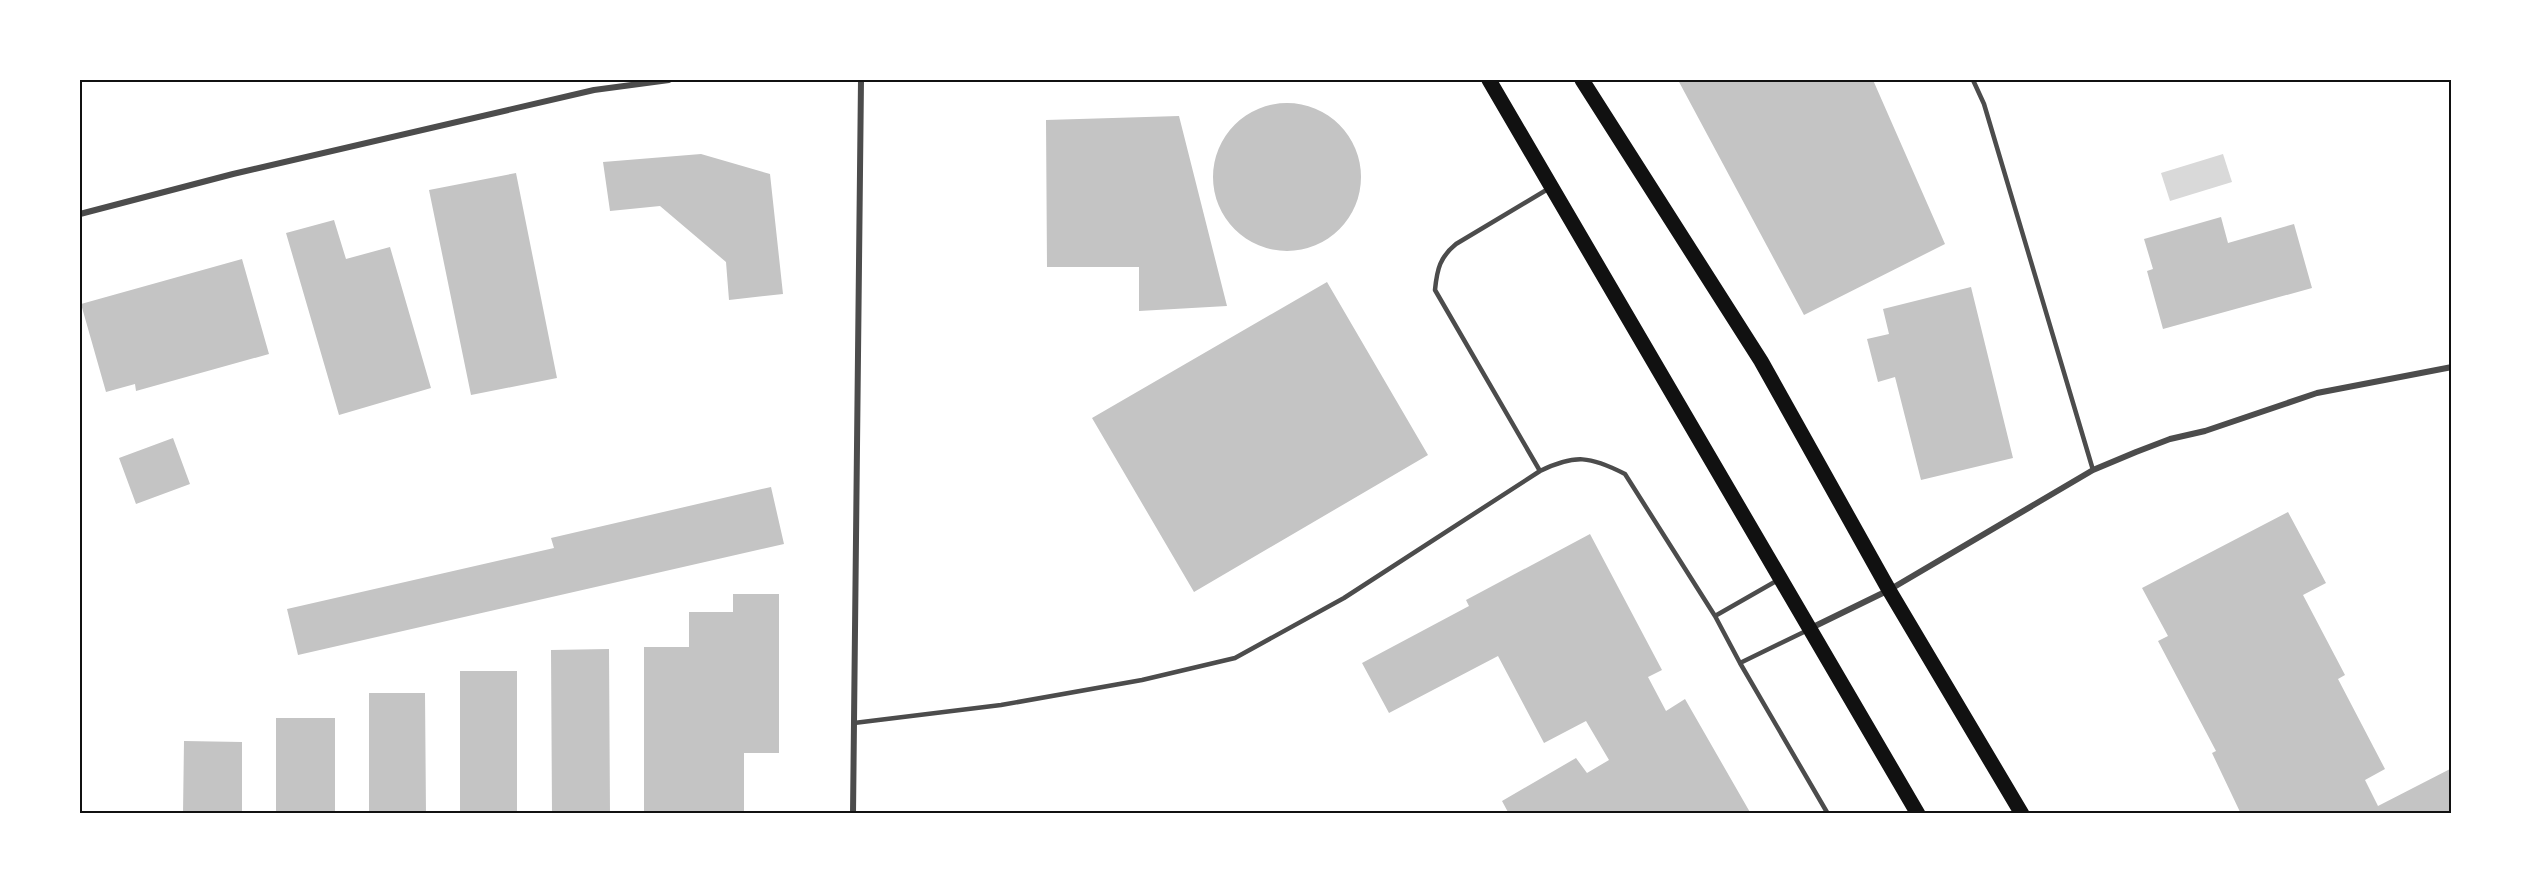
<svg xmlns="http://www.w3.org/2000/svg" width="2531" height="893" font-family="Rubik,sans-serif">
	<rect width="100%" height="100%" fill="#fff"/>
	<path fill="#d9d9d9" d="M2223,154L2232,182L2170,201L2161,173Z"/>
	<path fill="#c4c4c4" d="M1678,80H1873L1945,244L1804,315Z
		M1213 177a74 74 0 1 1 148 0a74 74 0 1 1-148 0Z
		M1179,116L1227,306L1139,311V267H1047L1046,120Z
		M701,154L770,174L783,294L729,300L726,262L660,206L610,211L603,162Z
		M516,173L557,378L471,395L429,190Z
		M2221,217L2228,243L2294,224L2312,288L2163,329L2147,271L2153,269L2144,239Z
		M334,220L346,259L390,247L431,388L339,415L286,233Z
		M242,259L269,354L136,391L135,384L106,392L81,304Z
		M1327,282L1428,455L1194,592L1092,418Z
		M1971,287L2013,458L1921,480L1895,377L1878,382L1867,339L1889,334L1883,309Z
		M173,438L190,484L136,504L119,458Z
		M771,487L784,544L298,655L287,609L554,548L551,538Z
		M2288,512L2326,583L2303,595L2345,675L2338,679L2385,769L2365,780L2378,806L2452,768V814H2241L2212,753L2216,751L2158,641L2168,636L2142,588Z
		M1590,534L1662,670L1648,677L1666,711L1685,699L1751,814H1509L1502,801L1576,758L1587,773L1609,760L1586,721L1544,743L1498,656L1389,713L1362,663L1469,606L1466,600Z
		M733,594H779V753H744V814H644V647H689V612H733Z
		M609,649L610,814H552L551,650Z
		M460,671H517V814H460Z
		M369,693H425L426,814H369Z
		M276,718H335V814H276Z
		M184,741L242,742V814H183Z"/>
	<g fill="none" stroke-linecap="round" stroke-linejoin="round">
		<path stroke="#4c4c4c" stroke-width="4.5" d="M1973,80L1984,104L2093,470
			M1540,471L1435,290C1437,269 1440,257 1456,244L1548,189
			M1715,616L1740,663
			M1808,630L1740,663L1828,814
			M854,723L1001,705L1142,680L1235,658L1344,598L1540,471C1575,454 1590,456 1625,474L1715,616L1778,580"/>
		<path stroke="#4c4c4c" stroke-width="6" d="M80,214L233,174L594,90L669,80
			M1811,628L1889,590L2093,470L2136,452L2170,439L2205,431L2317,393L2452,367
			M853,814L861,80"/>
		<path stroke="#111" stroke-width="15" d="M1489,80L1918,814
			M1582,80L1761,361L1889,590L2022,814"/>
	</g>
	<rect width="2531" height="893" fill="none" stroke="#ffffff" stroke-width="162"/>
	<rect x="81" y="81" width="2369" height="731" fill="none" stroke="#111" stroke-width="2"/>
</svg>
